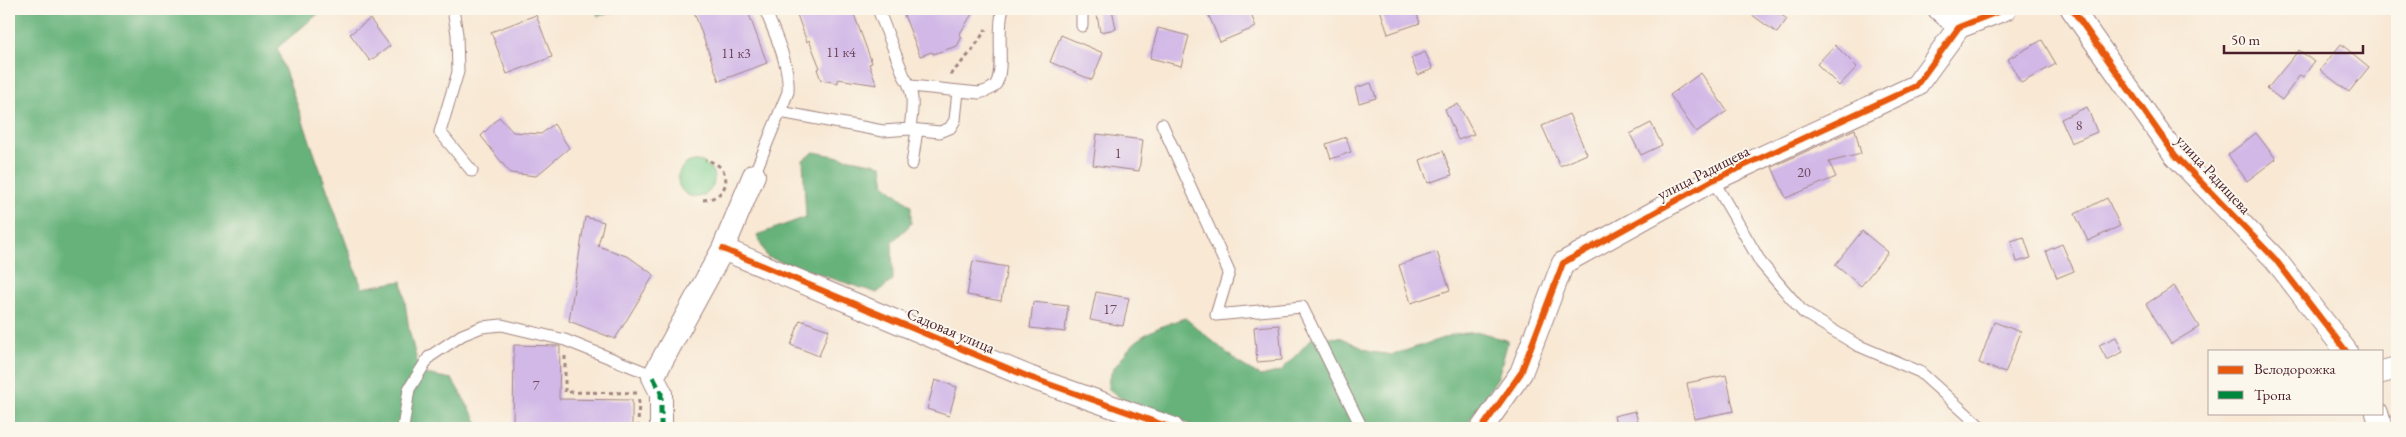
<svg xmlns="http://www.w3.org/2000/svg" width="2406" height="437" font-family="'EB Garamond',serif">
	<rect width="100%" height="100%" fill="#fbf7ec"/>
	<filter id="ink" filterUnits="userSpaceOnUse"><feTurbulence type="fractalNoise" baseFrequency=".02" numOctaves="2"/><feDisplacementMap in="SourceGraphic" scale="10" xChannelSelector="R" yChannelSelector="G"/><feConvolveMatrix kernelMatrix="1 2 1 2 8 2 1 2 1" color-interpolation-filters="sRGB"/></filter>
	<filter id="wash" filterUnits="userSpaceOnUse"><feTurbulence type="fractalNoise" baseFrequency=".0096" numOctaves="4" result="noise"/><feDisplacementMap in="SourceGraphic" scale="20" xChannelSelector="R" yChannelSelector="G"/><feGaussianBlur stdDeviation="1.12" result="paint"/><feColorMatrix in="noise" values="0 0 0 0 0 0 0 0 0 0 0 0 0 0 0 0 0 1.4 0 .05"/><feComposite in="paint" operator="in"/></filter>
	<g filter="url(#wash)">
		<rect width="100%" height="100%" fill="#f8e8d4"/>
		<path fill="#7ecf90" stroke="#64775e" d="M596,9H625L598,16Z
			M678 179a18 18 0 1 1 36 0a18 18 0 1 1-36 0Z"/>
		<path fill="#66b27a" stroke="#586852" d="M9,9H324L277,48L362,288L402,281L409,330L420,373L452,379L481,428H9Z
			M814,152L882,165L885,185L911,206V224L892,242L893,280L877,293L767,257L757,235L806,217L803,160Z
			M1185,318L1239,363L1261,376L1281,371L1314,336L1342,338L1371,352L1393,355L1455,334L1480,332L1508,341L1498,377L1465,428H1199L1120,398L1108,388C1108,377 1111,372 1118,363C1138,334 1152,329 1185,318Z"/>
		<g id="blocks">
			<path fill="#d1b8e7" d="M693,9H747L767,63L719,81Z
				M795,9H852L872,63L869,64L877,85L838,79V83L821,80L817,69L820,68L809,40L807,42Z
				M911,9H975L959,35L962,37L957,46L933,54L932,52L920,56L903,12Z
				M1096,9H1112L1116,29L1100,32Z
				M1206,9H1249L1256,27L1220,42Z
				M1380,9H1415L1420,23L1388,34Z
				M1744,9H1773L1787,19L1777,33Z
				M536,15L552,57L507,74L491,32Z
				M370,19L390,46L370,61L350,34Z
				M1158,28L1189,36L1181,66L1150,58Z
				M1061,35L1103,53L1092,80L1050,62Z
				M2042,40L2056,64L2021,83L2008,59Z
				M2341,44L2369,67L2349,92L2320,70Z
				M1835,45L1857,67L1839,86L1817,64Z
				M2299,50L2314,62L2303,77L2300,75L2282,100L2267,89Z
				M1425,52L1433,69L1418,75L1411,58Z
				M1701,73L1727,111L1696,132L1670,95Z
				M1371,83L1376,98L1359,103L1355,88Z
				M1458,104L1474,134L1458,140L1445,109Z
				M2087,107L2097,132L2071,143L2061,119Z
				M1569,114L1587,154L1560,166L1542,126Z
				M499,117L513,132L541,134L554,124L569,148L536,176L510,173L481,136Z
				M1651,123L1662,145L1641,155L1630,134Z
				M1855,129L1861,154L1829,162L1836,177L1786,198L1772,167Z
				M2256,133L2276,159L2247,181L2228,155Z
				M1097,134L1143,140L1139,171L1093,165Z
				M1346,137L1351,152L1331,159L1326,144Z
				M1443,151L1452,175L1428,183L1420,160Z
				M2107,198L2120,226L2088,241L2075,214Z
				M585,217L604,222L598,246L629,257L654,275L615,339L569,321Z
				M1862,231L1888,252L1861,286L1835,265Z
				M2024,237L2031,258L2017,262L2011,241Z
				M2062,244L2074,271L2057,278L2046,251Z
				M1437,252L1450,290L1411,303L1399,265Z
				M973,261L1007,267L1001,301L967,295Z
				M2174,286L2199,327L2171,344L2146,304Z
				M1096,292L1129,298L1123,326L1090,320Z
				M1033,302L1068,306L1065,332L1030,328Z
				M800,320L829,330L819,356L791,345Z
				M1994,322L2021,332L2005,373L1979,363Z
				M1279,325L1282,360L1257,362L1254,327Z
				M2116,337L2123,352L2107,360L2099,345Z
				M514,345L560,346L559,399L632,400V428H513Z
				M1726,375L1734,411L1694,419L1687,383Z
				M935,380L957,387L949,416L927,409Z
				M1635,411L1640,428H1617L1614,416Z"/>
		</g>
	</g>
	<g filter="url(#ink)">
		<use href="#blocks" fill-opacity="0" stroke="#a18480" stroke-width="1"/>
		<g fill="none" stroke-linecap="round" stroke-linejoin="round">
			<defs>
				<path id="lane" d="M453,9L457,34L458,72L440,132L472,171
					M878,9L904,76C916,94 912,110 910,129
					M1082,9V26
					M911,86L979,93C986,91 992,90 996,84C1005,69 996,29 1003,9
					M780,112L883,131L910,129L940,132L950,128L955,120L958,91
					M1162,124L1229,272L1216,315L1302,307L1362,428
					M912,164L917,130
					M754,175L788,92C790,64 775,35 765,9
					M1713,180L1761,263L1803,312L1857,345L1920,372L1982,428
					M403,428L409,389L429,357L462,335L482,327L502,325L565,340L645,372L653,377"/>
				<path id="street" d="M1939,9L1959,27
					M2072,9L2175,155L2275,259L2346,351
					M723,249L1029,377L1172,428
					M2382,372L2397,368
					M2377,413L2382,428
					M661,428V393L653,377L723,249L754,175
					M1482,428L1521,373L1563,263L1713,180L1916,86L1959,27L2005,9"/>
			</defs>
			<use href="#lane" stroke="#a18480" stroke-width="13"/>
			<use href="#street" stroke="#a18480" stroke-width="24"/>
			<path stroke="#a18480" stroke-width="3" stroke-dasharray="4 4" stroke-linecap="butt" d="M950,75L972,51L986,29
				M703,200C732,198 734,165 705,160
				M565,356V392L640,393
				M638,428L639,396"/>
			<use href="#lane" stroke="#fff" stroke-width="11"/>
			<use href="#street" stroke="#fff" stroke-width="22"/>
			<path stroke="#00873e" stroke-width="5" stroke-dasharray="10 5" stroke-linecap="butt" d="M653,377L661,393V428"/>
			<defs>
				<path id="cycleway" d="M2072,9L2175,155L2275,259L2346,351
					M723,249L1029,377L1172,428
					M1482,428L1521,373L1563,263L1713,180L1916,86L1959,27L2005,9"/>
			</defs>
			<use href="#cycleway" stroke="#fbf7ec" stroke-width="9"/>
			<use href="#cycleway" stroke="#e8590c" stroke-width="6"/>
		</g>
	</g>
	<g text-anchor="middle" stroke-width="4" stroke-linejoin="round" paint-order="stroke">
		<g font-size="14" fill="#6c455a">
			<text x="841" y="57">11 к4</text>
			<text x="736" y="58">11 к3</text>
			<text x="2079" y="130">8</text>
			<text x="1118" y="158">1</text>
			<text x="1804" y="177">20</text>
			<text x="1110" y="314">17</text>
			<text x="536" y="390">7</text>
		</g>
		<g font-size="16" fill="#4a1f2b" stroke="#fbf7ec">
			<text transform="translate(1703 172) rotate(-27)" y="6">улица Радищева</text>
			<text transform="translate(2214 174) rotate(47)" y="6">улица Радищева</text>
			<text transform="translate(951 330) rotate(23)" y="6">Садовая улица</text>
		</g>
	</g>
	<rect width="2406" height="437" fill="none" stroke="#fbf7ec" stroke-width="30"/>
	<rect x="2208" y="350" width="175" height="65" fill="#fbf7ec" stroke="#b4a19f"/>
	<rect x="2218" y="366" width="25" height="8" fill="#e8590c" stroke="#b4a19f"/>
	<text x="2254" y="374" font-size="15" fill="#4a1f2b">Велодорожка</text>
	<rect x="2218" y="391" width="25" height="8" fill="#00873e" stroke="#b4a19f"/>
	<text x="2254" y="400" font-size="15" fill="#4a1f2b">Тропа</text>
	<path d="M2224 45v8h139v-8" fill="none" stroke="#4a1f2b" stroke-width="2.5"/>
	<text x="2231" y="45" font-size="15" fill="#4a1f2b" stroke="#fbf7ec" stroke-width="4" paint-order="stroke">50 m</text>
</svg>
